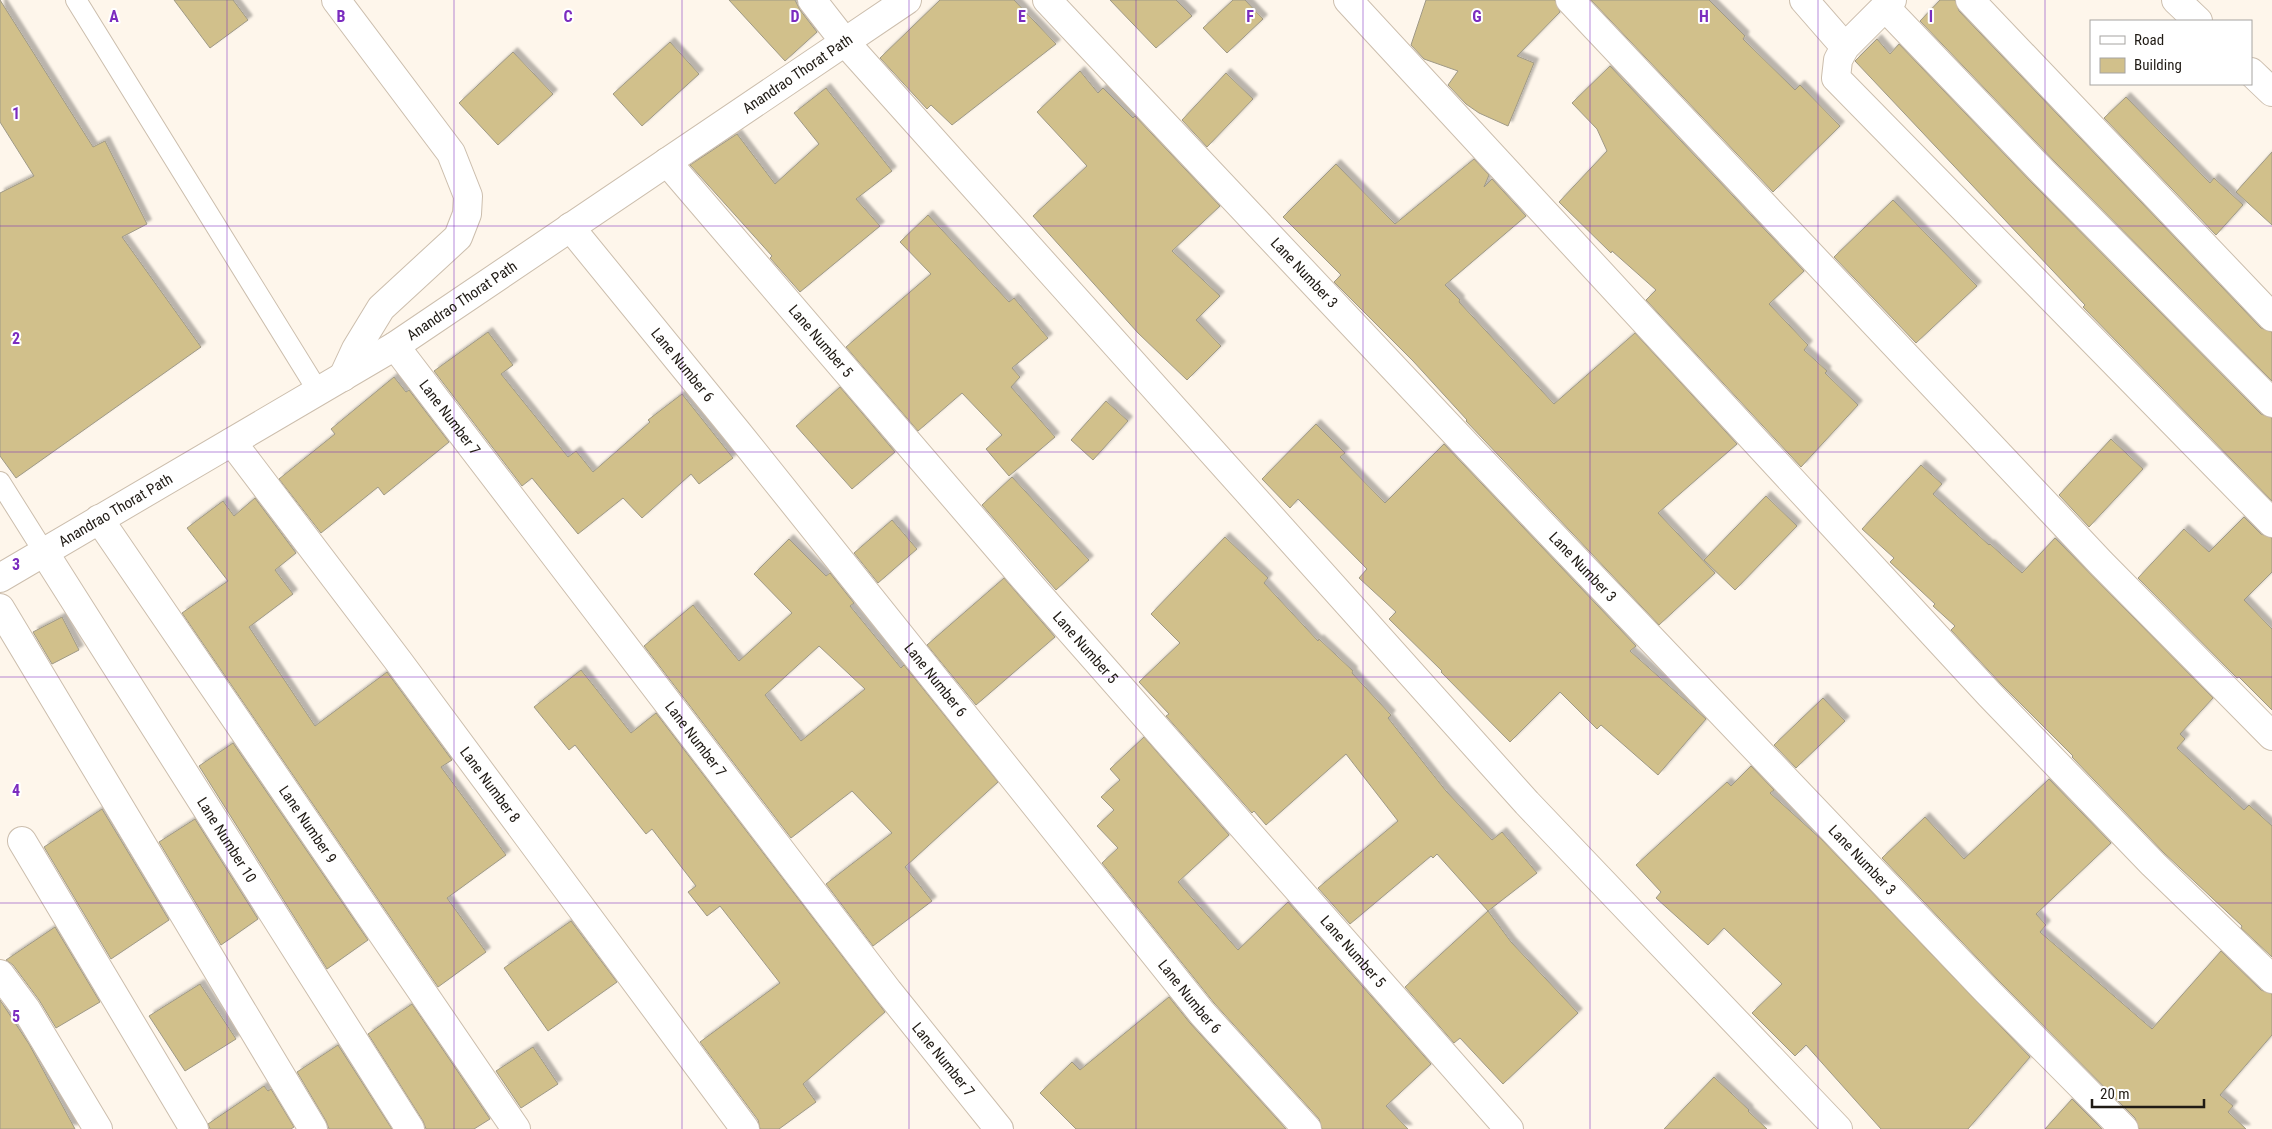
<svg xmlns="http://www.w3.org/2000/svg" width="2272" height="1129" font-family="'Roboto Condensed',sans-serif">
	<defs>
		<filter id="shadow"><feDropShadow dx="4.5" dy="-4.5" stdDeviation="1" flood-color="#0004"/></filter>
	</defs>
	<rect width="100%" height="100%" fill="#fef6eb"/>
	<path fill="#d1c08b" stroke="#9f9986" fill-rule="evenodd" filter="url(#shadow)" d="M0,0L93,147L105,141L147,224L122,237L201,347L16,478L0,456V193L34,176L0,122Z
		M174,0H233L248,20L210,48Z
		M729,0H795L800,10L817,32L785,61Z
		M940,0H1014L1056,44L952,125L931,105L927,109L880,58Z
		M1110,0H1176L1192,16L1156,48Z
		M1233,0H1245L1263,19L1227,53L1203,28Z
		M1426,0H1555L1560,12L1517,56L1534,63L1508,126L1479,113L1466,104L1448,85L1458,71L1424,59L1411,45Z
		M1591,0H1709L1745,36L1743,39L1795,90L1800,85L1840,126L1773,192Z
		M1940,0H1955L1959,11L2261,328L2272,332V381L2055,162L1920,21Z
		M1877,39L1890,54L1899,44L2033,184L2261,414L2272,418V501L2083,307L2085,305L1855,61Z
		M670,42L699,74L642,126L613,94Z
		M513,52L553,94L498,145L459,103Z
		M1610,66L1804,271L1769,304L1808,345L1804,350L1827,371L1825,373L1858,405L1801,467L1646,300L1656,290L1612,251L1611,253L1559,202L1607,151L1597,129L1572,103Z
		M1080,71L1098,93L1103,88L1133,118L1135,116L1220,206L1172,251L1220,296L1196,320L1221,346L1187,380L1138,333L1033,216L1087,166L1037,112Z
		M1226,73L1253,99L1207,147L1182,120Z
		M826,88L892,171L856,199L880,226L800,292L770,258L772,256L690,165L737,134L775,184L819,144L794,113Z
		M2126,97L2210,183L2214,178L2243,205L2216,235L2104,118Z
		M2272,152V225L2236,192Z
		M1474,159L1489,175L1484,187L1492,179L1526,216L1445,285L1460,300L1459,302L1554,404L1635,333L1737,444L1658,513L1715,573L1659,625L1466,421L1467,420L1413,361L1334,282L1341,275L1283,217L1336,164L1395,224Z
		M1893,200L1977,286L1916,343L1834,257Z
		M928,215L1009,302L1014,298L1048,338L1012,368L1020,377L1011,387L1055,437L1009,476L986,449L1002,435L962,393L918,431L846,347L931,274L900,242Z
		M488,332L513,365L501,374L568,457L576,451L593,472L650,422L648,420L682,394L733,458L699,484L691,474L642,518L623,498L578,534L532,478L522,486L434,371Z
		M394,377L406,392L409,390L449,442L384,495L378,487L321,533L279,479L335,434L331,429Z
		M840,387L895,452L852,489L796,426Z
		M1106,401L1128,421L1093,460L1071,440Z
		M1316,424L1345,453L1340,457L1385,503L1444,444L1636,646L1630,651L1706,719L1658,775L1601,725L1597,729L1560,692L1510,742L1441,672L1442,671L1389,619L1396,612L1359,578L1367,569L1298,499L1290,508L1262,479Z
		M2111,439L2143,469L2089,527L2059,495Z
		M1921,465L1942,484L1933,494L1989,545L1990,544L2022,573L2055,538L2213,698L2180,734L2185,739L2177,748L2244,810L2249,805L2272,826V957L2241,928L2242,926L2164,853L2072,757L2073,756L2001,684L1951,630L1955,626L1933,606L1935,604L1890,562L1894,558L1862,529Z
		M1012,477L1089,560L1056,590L982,505Z
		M1766,496L1797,526L1735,590L1704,560Z
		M255,498L296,553L275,570L293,594L249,627L315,726L387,672L452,760L441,767L506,855L447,898L486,952L438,987L182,613L228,581L187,528L223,501L234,516Z
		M2244,517L2261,534L2272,538V572L2244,600L2272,629V710L2239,677L2237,678L2138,578L2184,529L2209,552Z
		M892,520L917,549L878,583L854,553Z
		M1225,537L1268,578L1264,583L1318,641L1319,639L1353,671L1352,673L1391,715L1388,718L1446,791L1492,840L1502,832L1537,873L1488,911L1437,854L1433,858L1431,856L1350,924L1318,888L1398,821L1346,754L1266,825L1254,811L1252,813L1166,716L1169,714L1139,682L1180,643L1151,614Z
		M789,539L826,576L830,573L854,603L850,606L901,668L904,665L998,782L905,867L932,901L873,946L826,884L892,833L852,791L791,838L644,646L693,605L739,661L792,613L754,574ZM819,646L865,689L801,741L765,695Z
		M1004,578L1055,637L976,705L927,645Z
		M62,617L79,650L52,664L33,632Z
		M581,670L631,733L656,713L885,1012L803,1084L816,1102L779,1129H760L758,1120L700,1042L780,983L720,906L707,916L688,892L696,886L652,829L646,834L575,745L569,750L534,707Z
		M1823,698L1845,721L1796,768L1774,745Z
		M1144,737L1229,835L1178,882L1238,950L1288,902L1431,1064L1386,1106L1408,1129H1322L1319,1119L1214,1003L1102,863L1118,848L1097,826L1114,810L1101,797L1120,780L1110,769Z
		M233,743L368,940L327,969L199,766Z
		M1751,766L1774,790L1770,793L1822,840L2030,1057L1968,1129H1881L1806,1045L1795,1056L1752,1013L1782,984L1724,928L1708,945L1656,898L1661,892L1636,865L1727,782L1731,786Z
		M2049,779L2111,843L2036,914L2046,925L2040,932L2152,1029L2221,951L2261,990L2272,994V1035L2220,1095L2233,1106L2228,1112L2246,1129H2139L2135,1118L1998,980L1882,858L1925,817L1964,859Z
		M102,809L169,920L111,959L44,847Z
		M195,819L258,919L221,945L159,842Z
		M1488,911L1511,942L1578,1013L1503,1084L1460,1038L1454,1043L1405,987Z
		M571,921L617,982L548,1031L504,968Z
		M55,927L100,1002L56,1028L39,1000L13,965L6,960Z
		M200,984L236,1039L185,1071L149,1016Z
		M1169,997L1190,1023L1286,1129H1076L1040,1093L1072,1062L1080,1070Z
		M0,1000L29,1044L75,1129H0Z
		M412,1004L490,1119L474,1129H426L423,1121L368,1034Z
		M338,1045L392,1129H329L326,1121L297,1072Z
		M533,1047L558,1084L521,1108L496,1071Z
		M1714,1077L1749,1110L1748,1111L1767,1129H1664Z
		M264,1086L268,1091L271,1089L294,1127L291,1129H210L208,1124Z
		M2072,1099L2102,1129H2045Z"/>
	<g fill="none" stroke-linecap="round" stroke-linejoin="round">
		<defs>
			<path id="lane" d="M76,0L318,391
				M0,482L44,552"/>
			<g id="street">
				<path d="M336,0L451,153L468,196L467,214L458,237L381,308L356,349L343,377"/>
				<path d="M812,0L844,41L1527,803L1838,1129"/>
				<path id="s1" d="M1047,0L1473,452L1987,991L2124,1129"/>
				<path d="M1348,0L1990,695L2153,864L2272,979"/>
				<path d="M1570,0L2101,563L2272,736"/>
				<path d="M1804,0L1845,47"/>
				<path d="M1892,0L1845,47L1838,60L1836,78L2272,523"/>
				<path d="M1970,0L2272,317"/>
				<path d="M2176,0L2198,21"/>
				<path d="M1885,7L2044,173L2272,403"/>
				<path d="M2251,72L2272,92"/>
				<path id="s2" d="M667,162L1024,578L1509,1129"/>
				<path id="s3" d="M570,227L738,433L1202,1013L1307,1129"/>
				<path id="s4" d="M395,346L888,991L999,1129"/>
				<path id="s5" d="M232,442L399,662L745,1129"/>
				<path id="s6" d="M99,519L516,1129"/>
				<path id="s7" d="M44,552L410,1129"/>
				<path d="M0,608L313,1129"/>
				<path d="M22,841L194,1129"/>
				<path d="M0,974L26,1009L98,1129"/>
			</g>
			<g id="secondary">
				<path id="s8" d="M0,578L395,346L907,0"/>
			</g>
		</defs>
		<use href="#lane" stroke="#ccbead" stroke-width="22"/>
		<use href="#street" stroke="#ccbead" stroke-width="30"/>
		<use href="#secondary" stroke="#ccbead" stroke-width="30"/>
		<use href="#lane" stroke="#fff" stroke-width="20"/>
		<use href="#street" stroke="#fff" stroke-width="28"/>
		<use href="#secondary" stroke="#fff" stroke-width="28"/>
	</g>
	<path fill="none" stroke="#7b2cbf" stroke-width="1" stroke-opacity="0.55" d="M227,0V1129M454,0V1129M682,0V1129M909,0V1129M1136,0V1129M1363,0V1129M1590,0V1129M1818,0V1129M2045,0V1129M0,226H2272M0,452H2272M0,677H2272M0,903H2272"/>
	<g text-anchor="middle" stroke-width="4" stroke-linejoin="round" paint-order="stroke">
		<g font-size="15" fill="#201b15" stroke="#fff">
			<text dy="5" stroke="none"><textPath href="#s8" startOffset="944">Anandrao Thorat Path</textPath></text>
			<text dy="5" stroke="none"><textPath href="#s1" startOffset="375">Lane Number 3</textPath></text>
			<text dy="5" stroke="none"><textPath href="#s8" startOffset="539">Anandrao Thorat Path</textPath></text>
			<text dy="5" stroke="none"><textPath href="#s2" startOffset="236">Lane Number 5</textPath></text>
			<text dy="5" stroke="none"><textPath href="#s3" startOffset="178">Lane Number 6</textPath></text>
			<text dy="5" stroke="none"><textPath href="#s4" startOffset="90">Lane Number 7</textPath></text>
			<text dy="5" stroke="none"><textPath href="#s8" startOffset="134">Anandrao Thorat Path</textPath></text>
			<text dy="5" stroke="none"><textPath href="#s1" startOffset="780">Lane Number 3</textPath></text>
			<text dy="5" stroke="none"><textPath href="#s2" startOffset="641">Lane Number 5</textPath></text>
			<text dy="5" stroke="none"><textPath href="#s3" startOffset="582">Lane Number 6</textPath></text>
			<text dy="5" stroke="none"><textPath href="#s4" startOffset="495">Lane Number 7</textPath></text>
			<text dy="5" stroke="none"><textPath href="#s5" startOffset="429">Lane Number 8</textPath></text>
			<text dy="5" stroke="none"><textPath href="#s6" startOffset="370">Lane Number 9</textPath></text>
			<text dy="5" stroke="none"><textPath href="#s7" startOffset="341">Lane Number 10</textPath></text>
			<text dy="5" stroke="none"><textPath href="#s1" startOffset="1185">Lane Number 3</textPath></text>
			<text dy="5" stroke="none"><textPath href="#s2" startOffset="1046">Lane Number 5</textPath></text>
			<text dy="5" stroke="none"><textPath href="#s3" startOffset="988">Lane Number 6</textPath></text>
			<text dy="5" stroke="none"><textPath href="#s4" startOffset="900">Lane Number 7</textPath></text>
		</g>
	</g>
	<g font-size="16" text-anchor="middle" font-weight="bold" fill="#7b2cbf" stroke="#fff" stroke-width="4" stroke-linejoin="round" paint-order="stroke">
		<text x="114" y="22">A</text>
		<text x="341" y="22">B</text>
		<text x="568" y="22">C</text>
		<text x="795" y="22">D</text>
		<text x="1022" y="22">E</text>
		<text x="1250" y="22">F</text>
		<text x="1477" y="22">G</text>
		<text x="1704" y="22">H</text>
		<text x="1931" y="22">I</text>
		<text x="16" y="119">1</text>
		<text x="16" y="344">2</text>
		<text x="16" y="570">3</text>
		<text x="16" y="796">4</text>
		<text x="16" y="1022">5</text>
	</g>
	<rect x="2090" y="20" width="162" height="65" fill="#ffffff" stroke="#a6a4a1"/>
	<rect x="2100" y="36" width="25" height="8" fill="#ffffff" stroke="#a6a4a1"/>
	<text x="2134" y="45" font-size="15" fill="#201b15">Road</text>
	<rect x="2100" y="58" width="25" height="15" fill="#d1c08b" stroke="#a6a4a1"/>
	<text x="2134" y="70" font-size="15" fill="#201b15">Building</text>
	<path d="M2092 1099v8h112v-8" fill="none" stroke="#201b15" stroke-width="2.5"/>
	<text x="2100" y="1099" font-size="15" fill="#201b15" stroke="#ffffff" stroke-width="4" paint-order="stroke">20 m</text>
</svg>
